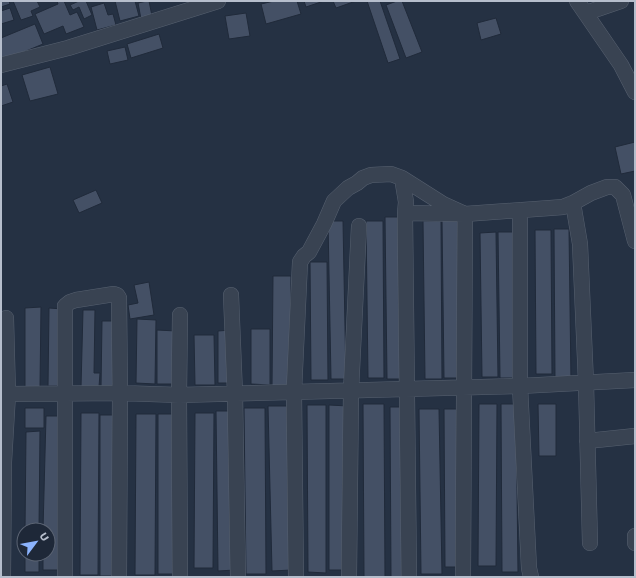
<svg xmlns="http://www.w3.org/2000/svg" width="636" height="578" font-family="'Work Sans',sans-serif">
	<rect width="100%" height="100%" fill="#253143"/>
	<path fill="#445065" stroke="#202a3a" d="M1,1H9L10,4L1,7Z
		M13,1H37L40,7L31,11L33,16L21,20Z
		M57,1H64L70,15L77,12L84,27L66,34L63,26L44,34L35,14L58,4Z
		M79,1H86L92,15L84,19L79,7L73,10L70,5Z
		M115,1H135L139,16L120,21Z
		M147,1H149L152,16L141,19L138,3Z
		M274,1H297L301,14L266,24L261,4Z
		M304,1H324L306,7Z
		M333,1H356L336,8Z
		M367,1H380L400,59L388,63Z
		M397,1H402L422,52L406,58L386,5Z
		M104,3L108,15L113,14L116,25L97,30L91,7Z
		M10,8L14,20L1,24V11Z
		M246,13L250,36L229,39L225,16Z
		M496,18L501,34L481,40L477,23Z
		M35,24L43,44L2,61L1,58V38Z
		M159,34L163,48L131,58L127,44Z
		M125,47L128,60L110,64L107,51Z
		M50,67L58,94L30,101L22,75Z
		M7,84L13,102L1,106V86Z
		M635,142V171L621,174L615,147Z
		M96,190L102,203L79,213L73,200Z
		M385,217H402L404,379H387Z
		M442,220H459L461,378H444Z
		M328,221H343L346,379H331Z
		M366,221H383L384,378H368Z
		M423,221H441L442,379H425Z
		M554,229H569L571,381H555Z
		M535,230H551L552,374H536Z
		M496,232L498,377H482L480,233Z
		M498,232H514L516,378H500Z
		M310,262H327L328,380H311Z
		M273,276H291L290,386H272Z
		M149,282L154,315L130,319L128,305L138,303L134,285Z
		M41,307L40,387H25V308Z
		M49,308L63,309L62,386H48Z
		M83,310H95L94,373H100L99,387H81Z
		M137,319L156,320L155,384L136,383Z
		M102,321H119L118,387H101Z
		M251,329H270V385L251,384Z
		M157,330L176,331L175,384H157Z
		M231,330V383H218V331Z
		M194,335H214L215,385H195Z
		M363,404H384L385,577H364Z
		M479,404H497L496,566H478Z
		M501,404H516L518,572H502Z
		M538,404H556V456H539Z
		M307,405H326V573L308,572Z
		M329,405L348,406L347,570H329Z
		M268,406H287L291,570L272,571Z
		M390,407H405L406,577H391Z
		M25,408H44V428H25Z
		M244,408H265L266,574H246Z
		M419,409H439L442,574H421Z
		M444,409H461L462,567H445Z
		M216,411H233L235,570L218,571Z
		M81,413H99L98,575H80Z
		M195,413H214L213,568H194Z
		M136,414H156L155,575H135Z
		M158,414H175V574H158Z
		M100,415H117V576H100Z
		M46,416H63L60,570H43V554H48V530H43Z
		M40,431L39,530H25L26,432Z
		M25,554H39V572H25Z"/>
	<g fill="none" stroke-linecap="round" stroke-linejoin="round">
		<defs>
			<path id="street" d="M577,1L621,65L635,92
				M586,13L621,1
				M1,65L68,48L218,1
				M402,178L443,204L465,214L463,577
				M573,203L580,244L586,383L590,543
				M520,210V386L529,568L531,577
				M405,213L465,214L550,208L563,207L573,203L591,193L607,187H615L623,195L635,241
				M231,295L235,394L238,577
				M1,394H8L6,318
				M587,441L635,436
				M635,536V543
				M3,577L4,462L8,394L120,393L179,395L520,386L635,380
				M65,577V306L70,302L76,300L114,294L117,295L119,298L120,393L119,577
				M180,577L179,395L180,315
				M296,577L294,392L300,262L304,256L309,252L324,224L334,201L348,188L357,183L363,178L371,175L391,174L402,178L406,202L405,213L409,577
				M349,577L351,391L359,226"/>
		</defs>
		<use href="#street" stroke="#576170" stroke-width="16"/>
		<use href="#street" stroke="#394352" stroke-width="15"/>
	</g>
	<rect width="636" height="578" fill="none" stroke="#b6becc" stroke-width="4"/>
	<g transform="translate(36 542) rotate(58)"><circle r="19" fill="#1e2838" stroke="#5b6473"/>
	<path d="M0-3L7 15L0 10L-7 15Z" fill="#8bb3fd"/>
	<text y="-6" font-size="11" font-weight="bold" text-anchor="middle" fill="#b6becc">U</text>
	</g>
</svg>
